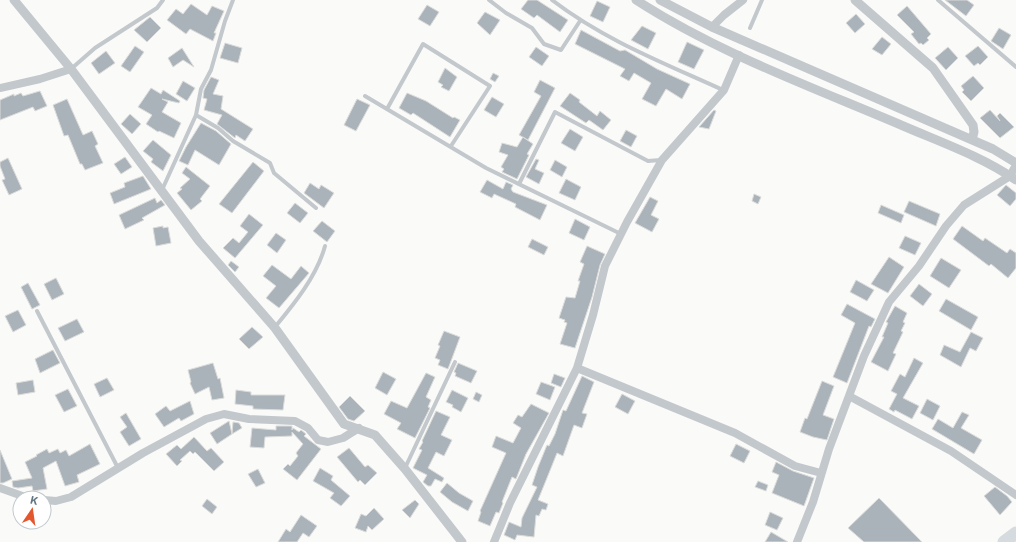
<svg xmlns="http://www.w3.org/2000/svg" width="1016" height="542" font-family="'IBM Plex Sans',sans-serif">
	<rect width="100%" height="100%" fill="#fafaf8"/>
	<path fill="#aab3b9" stroke="#dcdcda" d="M528,0H537L568,20L560,32L537,15L534,18L521,9Z
		M945,0H967L974,5L966,16Z
		M597,1L610,7L603,22L590,16Z
		M191,4L207,15L212,6L224,11L214,33H216L213,41L190,29L186,34L167,20L176,9L183,14Z
		M427,5L439,12L430,26L418,19Z
		M907,6L931,34L927,38L929,40L923,45L921,43L919,44L911,34L914,32L897,15Z
		M485,12L500,20L490,35L477,23Z
		M856,14L865,24L855,33L846,23Z
		M150,17L161,28L147,42L134,30Z
		M642,26L656,33L648,49L631,40Z
		M999,28L1011,35L1003,49L991,41Z
		M581,30L620,51L625,50L657,69L690,84L682,99L666,89L656,106L642,99L651,83L634,73L629,81L620,76L625,69L575,44Z
		M882,37L891,44L882,55L872,49Z
		M687,42L704,50L694,69L678,62Z
		M225,43L242,48L238,63L220,58Z
		M135,46L144,52L130,72L121,66Z
		M978,46L988,57L980,65L978,63L974,66L965,56Z
		M536,47L549,56L542,66L529,57Z
		M948,47L958,58L946,70L935,58Z
		M182,48L194,67L183,60L173,67L168,58Z
		M106,51L115,63L99,74L91,63Z
		M445,68L457,77L449,91L441,87L443,85L438,82Z
		M493,73L499,76L495,82L490,79Z
		M973,76L984,88L971,101L962,92L964,90L961,86Z
		M211,77L219,80L213,94L223,96L221,109L253,129L245,141L236,135L235,138L217,124L222,115L204,110L207,99L203,98L204,90Z
		M540,80L555,88L528,140L519,135L541,96L534,92Z
		M183,81L195,88L187,101L176,94Z
		M151,88L161,94L163,90L180,101L179,103L162,99L168,102L162,112L181,123L174,138L159,131L158,132L146,124L152,115L138,107Z
		M40,91L47,106L35,111L33,107L0,120V100L14,94V96L21,93L23,96Z
		M407,93L426,101L453,118L454,117L460,120L450,137L413,113L411,115L399,108Z
		M570,93L580,100L579,102L597,116L600,111L611,120L603,130L589,120L586,123L560,106Z
		M492,97L504,104L496,117L484,110Z
		M67,99L83,135L92,131L98,144L95,146L103,163L85,170L82,164H80L68,135L64,136L53,105Z
		M357,99L370,105L356,131L344,125Z
		M714,110L716,111L709,129L699,127Z
		M990,110L1000,121L997,116L1000,113L1014,127L1000,138L980,118Z
		M130,114L141,124L132,134L121,124Z
		M201,123L216,131L231,144L219,165L195,150L188,165L179,161L186,147Z
		M570,129L583,137L575,151L561,143Z
		M626,130L637,136L631,147L620,141Z
		M523,137L533,144L527,154L529,155L517,179L502,172L504,169L501,167L508,155L499,152L502,143L517,147Z
		M153,140L171,155L163,171L151,162L153,159L143,151Z
		M125,157L132,167L121,174L114,164Z
		M8,158L22,189L9,195L2,180L5,179L0,166V162Z
		M536,159L539,160L535,169L544,173L539,184L526,177Z
		M555,160L567,167L562,177L550,170Z
		M253,162L264,171L232,213L219,204Z
		M186,167L210,186L200,199L202,201L191,210L177,193L182,189L180,188L190,179L182,173Z
		M143,176L151,189L114,204L110,193L125,187L124,183Z
		M566,179L581,187L575,200L559,193Z
		M487,180L503,189L506,182L513,185L511,189L513,192L547,205L540,220L515,207L516,204L494,194L492,198L480,192Z
		M310,183L319,189L321,185L334,193L324,208L304,193Z
		M1006,185L1016,193V199L1010,206L997,195Z
		M754,194L761,197L758,204L752,201Z
		M650,197L658,201L651,215L659,219L652,232L635,223Z
		M155,198L157,203L161,200L165,205L142,218L144,220L125,229L119,215Z
		M909,201L940,214L936,226L904,212Z
		M295,203L308,213L300,223L287,213Z
		M881,205L904,215L901,223L878,213Z
		M249,214L263,225L235,258L223,248L233,238L239,243L248,232L240,226Z
		M575,219L590,227L584,240L569,233Z
		M322,221L335,231L327,242L313,231Z
		M163,226V228L168,227L171,243L156,246L153,228Z
		M962,226L983,241L985,238L1007,253L1010,249L1016,253V268L1008,278L991,264L989,266L953,239Z
		M276,233L286,240L277,253L267,245Z
		M905,236L921,243L915,255L899,248Z
		M532,239L548,247L544,255L528,247Z
		M587,246L605,254L600,265L592,297L575,348L560,344L567,323L564,322L565,320L559,318L566,297L575,298L580,281H578L584,264L580,262Z
		M889,257L904,267L888,293L871,284Z
		M941,258L961,270L949,288L930,276Z
		M231,261L239,267L235,272L228,265Z
		M272,265L291,279L301,266L309,273L279,308L266,298L276,286L263,276Z
		M56,278L64,294L52,300L44,284Z
		M856,280L874,290L867,301L850,292Z
		M28,283L40,305L32,309L21,287Z
		M919,284L932,294L923,306L910,296Z
		M946,299L978,317L971,330L939,311Z
		M847,304L875,319L871,327L869,326L847,383L833,377L855,323L841,315Z
		M895,306L907,313L903,322L905,323L901,331L903,332L893,353L896,354L888,371L871,362L884,337H882L888,323L886,322Z
		M18,310L26,325L13,332L5,316Z
		M77,319L84,332L65,341L58,328Z
		M252,327L263,337L249,349L239,339Z
		M444,331L460,337L448,369L438,365L440,360L435,358L440,346L438,345Z
		M971,332L983,338L976,351L970,348L961,367L940,355L944,345L960,352Z
		M53,350L60,363L40,373L35,359Z
		M914,358L923,363L903,398L919,406L912,419L895,410L894,412L889,409L897,394L891,391L900,374L905,377Z
		M213,363L218,379L220,378L224,398L212,400L209,387L195,394L190,383L191,382L188,370Z
		M458,363L477,371L471,383L455,376L456,373L454,372Z
		M383,372L396,379L387,395L375,388Z
		M426,373L435,377L426,397L431,400L428,407L430,408L415,438L397,429L401,423L384,414L391,401L407,408Z
		M554,374L565,378L561,387L551,383Z
		M582,376L594,382L582,413L587,414L582,428L574,425L563,456L557,453L551,468L538,500L548,504L546,510L542,509L539,516L536,515L534,537L517,535L515,540L504,535L509,522L521,527L522,518L537,487L532,485L538,467L547,445L549,446L555,434L563,410L566,411Z
		M107,378L114,390L100,397L94,384Z
		M33,380L35,392L18,395L16,383Z
		M822,381L834,386L823,415L834,419L827,440L813,437L800,432L805,418L807,419Z
		M541,382L555,387L550,400L536,394Z
		M68,389L77,406L64,412L55,395Z
		M236,390L251,392V395H285L283,410L253,409V406L235,404Z
		M452,390L468,398L461,412L452,407L453,405L446,402Z
		M476,392L482,395L479,402L473,399Z
		M622,394L635,401L628,414L615,407Z
		M350,396L365,411L354,421L348,419L339,407Z
		M927,399L940,406L933,420L920,413Z
		M190,401L194,414L181,421L179,418L164,427L155,414L166,406L170,411Z
		M531,404L549,413L526,454L516,479L512,477L502,502L503,503L499,513L496,512L490,526L478,521L481,512L480,511L506,453L492,447L496,436L513,443L521,428L513,423L518,415L522,417Z
		M436,411L450,417L441,435L452,440L444,456L436,452L428,468L444,478L442,482L435,479L431,486H428L423,482L427,475L413,468L422,450L419,449L423,442L422,441Z
		M962,412L969,415L961,428L982,440L974,454L932,429L938,419L953,428Z
		M126,413L141,439L129,446L120,432L127,427L120,417Z
		M229,421L232,434L217,444L210,433Z
		M233,422L239,423L242,428L232,434Z
		M276,426H292V430L293,428L299,432L301,430L306,434L304,436L321,449L297,480L283,469L288,464L290,466L298,456L296,453L303,444L292,432V436L265,437L264,448L250,447L252,428L276,430Z
		M194,437L207,451L211,448L224,462L214,471L195,452L193,454L190,451L180,460L182,461L177,466L166,454L177,445L181,449Z
		M90,444L100,464L77,475L79,482L65,486L56,461L43,468L47,489L33,491L32,486L18,488L13,487L12,481L32,478L25,462L37,456L36,455L47,449L49,453L58,449L60,453L66,450L69,456Z
		M736,444L750,451L744,463L730,456Z
		M349,448L365,467L368,465L377,473L365,485L360,480L358,482L337,457Z
		M0,450L12,479L3,483H0Z
		M776,462L793,471L814,478L804,506L772,493L779,475L772,472Z
		M320,468L333,476L331,480L350,496L341,506L330,498L334,493L313,481Z
		M258,469L265,483L256,487L248,474Z
		M758,481L768,485L766,491L755,487Z
		M447,483L459,493L473,501L468,511L452,502L440,492Z
		M995,487L1007,496L1012,502L1000,515L984,496Z
		M879,498L922,542H864L848,528Z
		M207,499L217,507L212,514L202,506Z
		M415,500L419,504L410,518L402,510Z
		M374,508L384,519L372,530L368,526L366,532L355,528L361,514L366,516Z
		M770,512L783,518L777,530L765,525Z
		M301,515L317,526L309,537L303,533L297,542H278L286,529L290,532Z
		M771,532L788,542H765Z"/>
	<g fill="none" stroke-linecap="round" stroke-linejoin="round">
		<path stroke="#c3c8cc" stroke-width="4" d="M489,0L506,13L532,28L544,44L561,50L580,21
			M552,0C604,40 664,63 723,90
			M938,0L1016,67
			M750,28L762,0
			M71,69L95,48L157,8L163,0
			M365,96L486,168L621,234
			M387,109L423,44L490,86L451,146
			M196,115L218,128L233,141L270,163L274,173L316,208
			M519,184L555,112L648,161L661,160
			M162,190L196,115L201,89L211,70L225,21L233,0
			M37,311L118,468
			M275,327C294,304 317,276 325,246
			M405,468L455,362"/>
		<path stroke="#c3c8cc" stroke-width="8" d="M712,27L724,15L743,0
			M0,88L40,79L71,69
			M577,368L735,433L795,466L821,473
			M849,396L951,451L1016,495
			M0,488L28,498
			M44,500L56,501L71,497L143,453L206,419L224,414L249,419L295,421L308,428L318,440L328,442L343,438L359,428
			M494,542L510,503L577,368L593,315L605,266L627,222L662,160L724,90L739,55
			M797,542L813,502L829,449L864,356L889,302L919,266L946,226L964,205L1010,176L1016,165"/>
		<path stroke="#c3c8cc" stroke-width="9" d="M14,0L71,69L199,241L275,328L344,424L375,435L405,469L462,542
			M636,0C718,53 812,87 901,125C940,142 981,156 1016,180
			M660,0L712,27L993,149L1016,163
			M855,0L933,68L973,125L974,132L972,140"/>
		<path stroke="#d6dbdf" stroke-width="13" d="M1004,542L1016,533"/>
	</g>
	<g transform="translate(32 510) rotate(13)"><circle r="19" fill="#ffffff" stroke="#c1c8cd"/>
	<path d="M0-3L7 15L0 10L-7 15Z" fill="#e4572e"/>
	<text y="-6" font-size="11" font-weight="bold" text-anchor="middle" fill="#657683">K</text>
	</g>
</svg>
